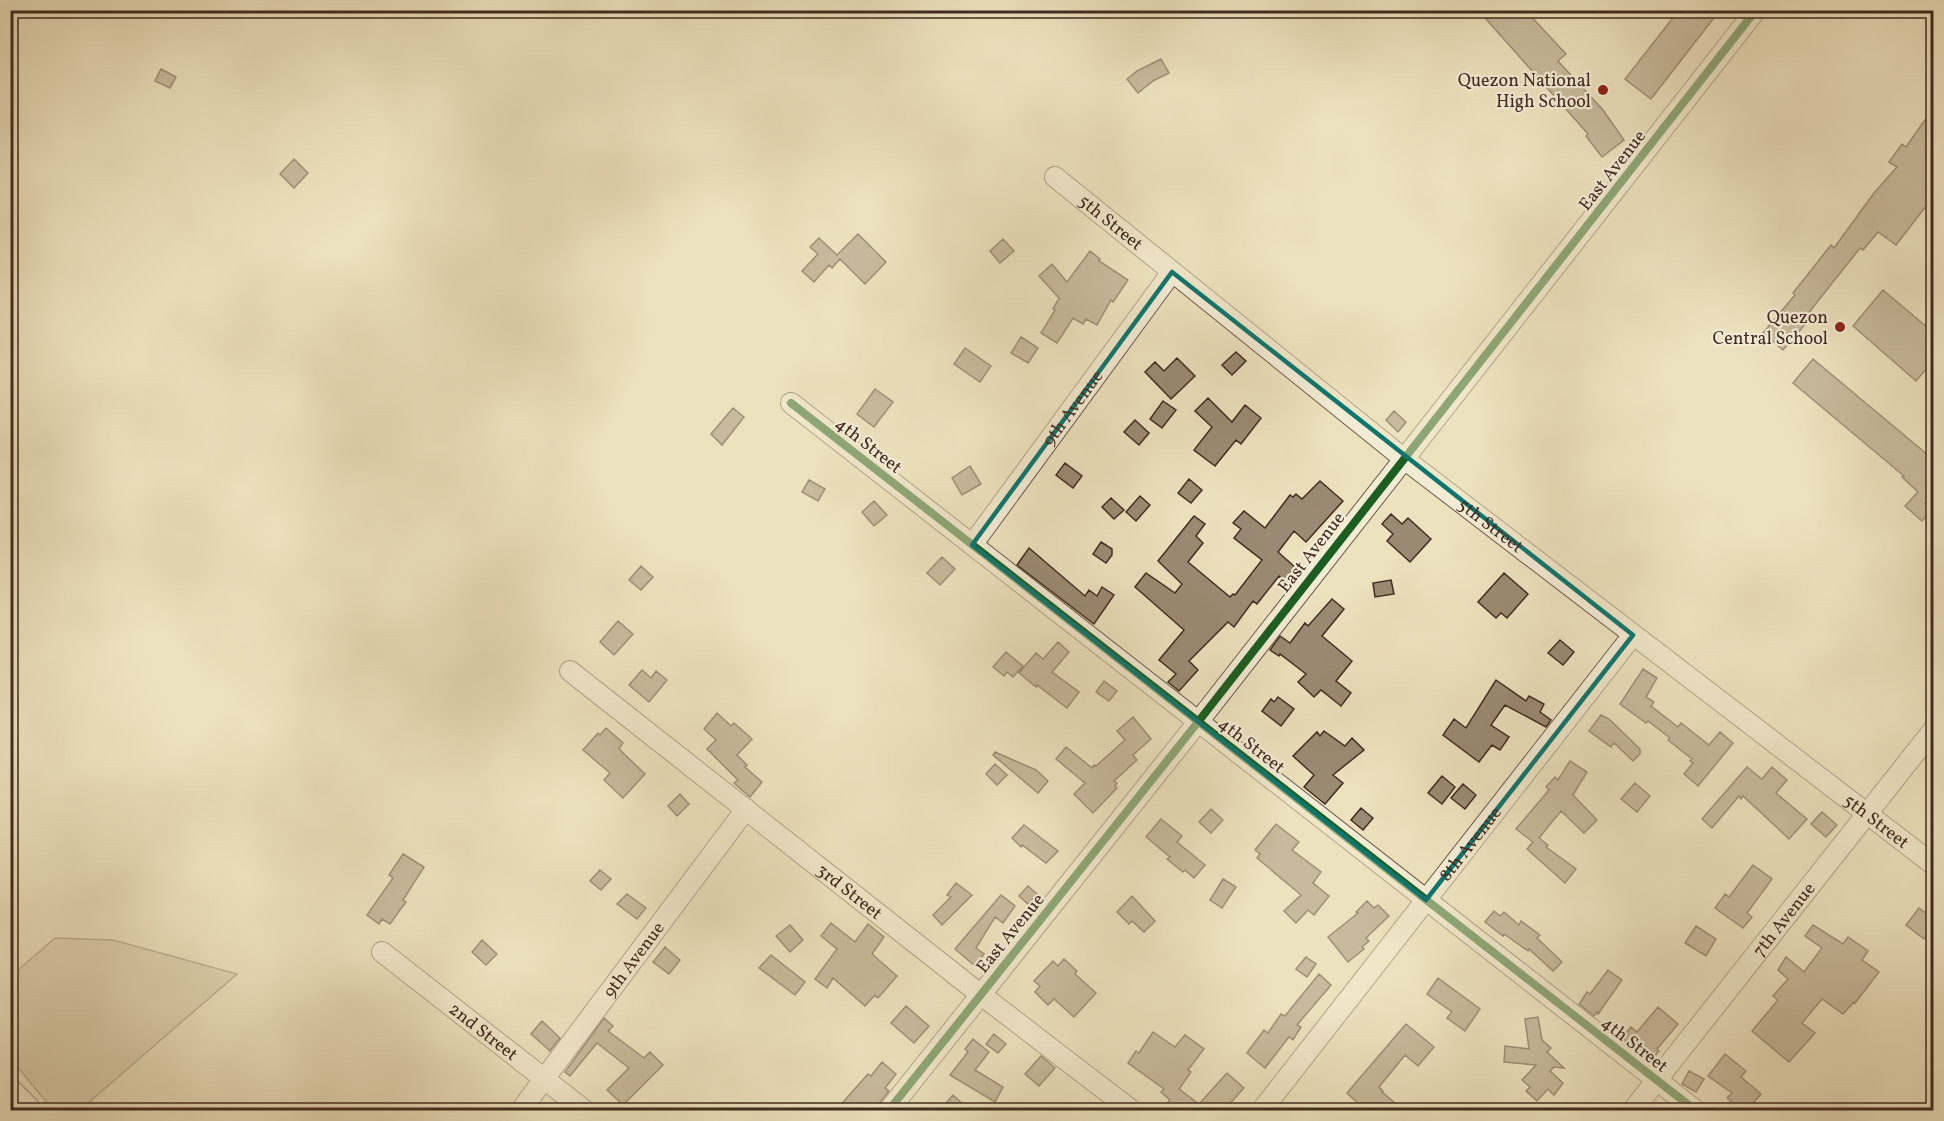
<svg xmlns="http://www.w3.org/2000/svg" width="1944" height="1121" font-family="Vollkorn,serif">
	<rect width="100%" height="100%" fill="#ede2be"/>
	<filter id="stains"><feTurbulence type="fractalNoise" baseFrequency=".00333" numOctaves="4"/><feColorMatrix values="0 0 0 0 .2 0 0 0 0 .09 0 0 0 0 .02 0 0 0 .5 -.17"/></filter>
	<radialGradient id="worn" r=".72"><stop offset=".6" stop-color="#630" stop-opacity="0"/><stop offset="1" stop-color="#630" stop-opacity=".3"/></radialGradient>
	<path fill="#d0c3a3" stroke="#897762" stroke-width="1.5" d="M55,938L113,940L237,974L80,1110H53L11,1059L10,977Z"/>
	<path fill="#9b8a73" stroke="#422b22" stroke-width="1.5" d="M1478,10H1525L1566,54L1558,61L1603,110L1624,140L1602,157L1586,136L1588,134Z
		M1679,10H1720L1651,99L1625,79Z
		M1161,59L1169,73L1153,81L1138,93L1127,79L1137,71Z
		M161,69L176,77L170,88L155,81Z
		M1934,107V196L1896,245L1878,232L1863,250L1860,248L1810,311L1814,314L1783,350L1763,333L1795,295L1793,293L1831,245L1834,248L1874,193L1897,167L1889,162L1902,144L1906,147Z
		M294,159L308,173L294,188L280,174Z
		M858,234L886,262L865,284L840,259L832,268L829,265L814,282L802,271L818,254L810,247L819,238L837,255Z
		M1003,239L1014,251L1000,263L990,251Z
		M1090,251L1100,259L1099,261L1128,280L1113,302L1111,300L1097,325L1086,319L1083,324L1073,318L1057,343L1041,333L1055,310L1053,309L1059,298L1039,276L1052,264L1067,282Z
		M1883,290L1934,333V360L1916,381L1853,326Z
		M1021,337L1038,348L1028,363L1011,353Z
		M965,348L991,366L980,382L954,364Z
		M1236,352L1246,361L1232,375L1222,365Z
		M1177,358L1195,376L1171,399L1145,372L1155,362L1164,371Z
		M1813,359L1934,460V495L1925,503L1932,510L1922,521L1905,506L1918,492L1902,477L1904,476L1793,383Z
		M875,389L893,402L874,427L857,414Z
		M1208,398L1232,422L1245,405L1261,418L1241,444L1236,440L1215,466L1194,450L1212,427L1195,411Z
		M1163,401L1176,410L1162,428L1150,419Z
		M733,408L744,417L722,445L711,434Z
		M1394,411L1406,422L1398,432L1386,420Z
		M1135,420L1149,433L1139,445L1124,432Z
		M1065,463L1082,476L1073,488L1056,475Z
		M970,466L981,484L962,495L952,478Z
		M1189,479L1202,490L1191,503L1178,493Z
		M809,480L825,489L818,501L802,492Z
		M1320,481L1343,501L1306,542L1294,531L1278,552L1296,568V573L1287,583L1279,576L1257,604L1253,601L1234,627L1228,622L1189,661L1198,670L1179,691L1168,682L1176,674L1159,660L1184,630L1135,587L1146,573L1175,593L1182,584L1158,561L1194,516L1205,524L1196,536L1203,543L1188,562L1230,597L1233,594L1235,595L1262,560L1234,538L1241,529L1233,523L1244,511L1265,528L1290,495L1293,497L1296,494L1302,499Z
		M1140,496L1150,505L1136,521L1126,512Z
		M1111,498L1124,510L1114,519L1102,507Z
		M874,501L887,515L874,526L862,512Z
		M1391,514L1402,524L1408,518L1431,539L1410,562L1387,541L1393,534L1382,524Z
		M1101,542L1112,549V555L1106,563L1093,554Z
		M1029,548L1085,596L1089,590L1097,596L1102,587L1114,595L1094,624L1017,565Z
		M942,557L955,569L940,585L927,573Z
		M641,566L653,577L641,590L629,580Z
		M1504,573L1528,594L1507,618L1501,613L1496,618L1478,602Z
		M1391,580L1394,594L1375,597L1373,583Z
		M1332,599L1344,609L1322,636L1352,661L1336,681L1351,693L1341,706L1321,690L1314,697L1298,682L1306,674L1280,654L1279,656L1270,650L1280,636L1290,643L1305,623L1308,626Z
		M618,621L633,634L614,655L600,642Z
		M1560,640L1574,652L1563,665L1548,653Z
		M1058,642L1069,652L1052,672L1079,692L1067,708L1037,685L1036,687L1019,673L1036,653L1043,659Z
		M1006,652L1023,666L1013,677L1007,672L1004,676L993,667Z
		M1643,669L1657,678L1646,697L1654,702L1651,706L1678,727L1681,723L1709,745L1720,732L1733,743L1698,786L1684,774L1693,763L1690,761L1692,759L1668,740L1670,738L1648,721L1646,723L1620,704Z
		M642,670L651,678L656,671L667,680L649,702L629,685Z
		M1496,680L1526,701L1529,696L1544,704L1540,712L1551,720L1546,727L1505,705L1491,725L1509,737L1500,750L1492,745L1479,762L1443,735L1454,719L1466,728Z
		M1104,681L1117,691L1109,701L1096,692Z
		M1278,697L1294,709L1281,726L1262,711L1271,699L1274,702Z
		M717,713L731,726L734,723L752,739L737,755L747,765L745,767L762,782L750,797L734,783L738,780L707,749L716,740L704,729Z
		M1601,715L1609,719L1640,749V754L1633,761L1614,743L1611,747L1589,731Z
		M1133,717L1151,739L1133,755L1137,760L1114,781L1117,783L1115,786L1117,788L1093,813L1074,794L1085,783L1056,759L1066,747L1092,768L1094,765L1096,766L1125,740L1117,731Z
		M606,728L623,743L619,749L645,774L623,798L604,780L610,773L583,750L598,733L600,735Z
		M1324,731L1345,746L1352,738L1364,750L1333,775L1343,783L1325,804L1304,787L1314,775L1293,756L1317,732L1320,736Z
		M995,752L1036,770L1048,781L1038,793L993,755Z
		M1570,761L1587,772L1573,795L1597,820L1584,833L1561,811L1539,838L1548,845L1546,847L1576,869L1565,883L1527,849L1533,842L1516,829L1549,790L1546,787L1555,777L1558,780Z
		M995,764L1007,775L997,785L986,774Z
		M1747,767L1762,779L1772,767L1787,780L1776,793L1807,819L1789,839L1743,796L1741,799L1739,796L1712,828L1702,819Z
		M1442,776L1455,787L1442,804L1428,793Z
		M1635,783L1650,796L1637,812L1621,799Z
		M1463,784L1476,795L1465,809L1451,798Z
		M680,794L689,804L677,816L668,806Z
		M1361,808L1373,818L1363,830L1351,820Z
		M1211,809L1223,820L1211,833L1199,822Z
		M1822,812L1837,825L1826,837L1811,824Z
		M1161,819L1182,836L1177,842L1205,865L1194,878L1185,870L1183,872L1167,859L1170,857L1146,837Z
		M1276,824L1299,842L1292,850L1321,872L1313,883L1329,896L1314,915L1308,910L1296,923L1284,911L1301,895L1257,858L1260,854L1255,850Z
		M1024,825L1058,851L1046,863L1022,845L1021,847L1012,838Z
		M403,854L424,867L403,900L406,902L390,924L382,919L379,924L367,915L393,878L389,875Z
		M1753,865L1772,879L1747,913L1752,917L1743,928L1715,908L1725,894L1729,897Z
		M600,870L611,879L601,890L590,881Z
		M1223,879L1236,887L1222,908L1210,900Z
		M956,883L972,895L942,925L933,915L951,897L947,895Z
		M1028,886L1037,894L1028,904L1019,896Z
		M627,894L646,908L637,919L617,904Z
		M1001,895L1015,906L1003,923L995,917L976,948L984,954L975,966L955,949Z
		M1132,896L1155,921L1144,932L1132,921L1129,924L1117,912Z
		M1367,901L1374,908L1378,905L1389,916L1366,938L1369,941L1362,947L1364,949L1348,962L1328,937L1358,913L1356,912Z
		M1919,908L1934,919V926L1924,939L1906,925Z
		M1494,911L1500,916L1504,912L1519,925L1521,921L1540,935L1537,938L1562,962L1553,971L1529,949L1528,951L1504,934L1503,936L1485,922Z
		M831,923L855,942L868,924L884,937L872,954L897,976L878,998L875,995L865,1006L833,978L827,988L815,979L837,949L821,936Z
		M790,925L803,940L790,952L776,936Z
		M1813,925L1843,944L1848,937L1868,951L1862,960L1879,972L1855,1003L1854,1002L1843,1014L1822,999L1802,1023L1815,1033L1789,1062L1752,1031L1778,1000L1773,996L1788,979L1778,970L1786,957L1804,972L1822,948L1805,936Z
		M1696,926L1716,939L1706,956L1685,943Z
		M482,940L497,954L486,965L472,952Z
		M665,947L680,960L669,974L653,962Z
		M771,955L805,982L795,995L759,968Z
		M1306,957L1316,964L1307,977L1296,969Z
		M1064,959L1077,971L1075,974L1096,993L1074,1017L1054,999L1048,1005L1035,992L1040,986L1034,981L1053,961L1058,966Z
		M1608,970L1622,980L1598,1014L1597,1012L1594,1016L1579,1004L1587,992L1590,994Z
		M1319,974L1331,985L1297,1025L1301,1027L1293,1040L1289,1037L1265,1068L1247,1053L1264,1030L1268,1033L1281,1014L1285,1016Z
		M1438,978L1480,1009L1465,1031L1447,1018L1452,1012L1427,994Z
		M906,1006L929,1026L914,1043L891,1023Z
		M1658,1007L1678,1024L1657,1049L1659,1051L1651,1061L1622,1038L1631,1027L1637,1032Z
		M1538,1017L1542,1040L1551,1048L1547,1052L1564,1068L1554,1067L1550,1071L1563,1083L1554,1095L1548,1089L1537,1101L1526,1091L1530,1087L1522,1080L1536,1065L1504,1062L1505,1046L1529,1049L1525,1019Z
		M604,1018L613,1026L608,1031L644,1058L650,1052L663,1065L623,1105L607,1090L629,1068L597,1043L570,1076L565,1072Z
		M542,1021L560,1038L550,1051L531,1034Z
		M1406,1024L1434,1047L1418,1066L1405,1055L1379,1087L1383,1091L1382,1092L1403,1110H1365L1347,1093Z
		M1153,1032L1175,1047L1185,1035L1204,1049L1188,1070L1191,1072L1179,1089L1199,1104L1227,1073L1244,1088L1224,1110H1161L1170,1100L1161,1092L1164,1089L1128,1063L1136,1051L1139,1053Z
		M994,1034L1006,1044L998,1053L986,1044Z
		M973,1039L989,1052L975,1070L1003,1087L995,1102L950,1075L968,1052L965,1049Z
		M1725,1054L1746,1071L1741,1077L1761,1094L1747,1110H1723L1731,1101L1727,1098L1732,1093L1708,1076Z
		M1041,1056L1055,1068L1039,1086L1025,1074Z
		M882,1062L896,1074L885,1088L889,1091L874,1110H836L868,1074L871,1076Z
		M1689,1071L1704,1079L1696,1092L1682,1084Z
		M953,1095L969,1110H940Z"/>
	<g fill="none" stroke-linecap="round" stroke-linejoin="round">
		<defs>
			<g id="street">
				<path id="s1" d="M1055,177L1403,458L1934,865"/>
				<path d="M791,403L1695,1110"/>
				<path id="s2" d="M972,545L1172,272"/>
				<path id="s3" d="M570,671L980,994L1131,1110"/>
				<path id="s4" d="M382,952L584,1110"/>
				<path id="s5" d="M521,1110L746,809"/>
				<path d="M889,1110L1198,722L1756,10"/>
				<path id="s6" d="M1262,1110L1633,635"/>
				<path id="s7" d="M1633,1110L1934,729"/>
			</g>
			<path id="secondary" d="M10,1093L27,1110"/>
		</defs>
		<use href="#street" stroke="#6d5949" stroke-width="22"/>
		<use href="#secondary" stroke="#422b22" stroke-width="29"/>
		<use href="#street" stroke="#f3ecd5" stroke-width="20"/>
		<use href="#secondary" stroke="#f3ecd5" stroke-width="27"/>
		<defs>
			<path id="cycleway" d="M791,403L1695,1110
				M889,1110L1198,722L1756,10"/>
		</defs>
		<use href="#cycleway" stroke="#f3ecd5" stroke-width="11"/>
		<use href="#cycleway" stroke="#1b5e20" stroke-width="8"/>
	</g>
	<path d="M0 0H1944V1121H0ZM1172,272L1633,635L1426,900L972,545Z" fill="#ede2be" fill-opacity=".55" fill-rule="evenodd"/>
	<path fill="none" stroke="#0f766e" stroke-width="4.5" stroke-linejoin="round" d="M1172,272L1633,635L1426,900L972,545Z"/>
	<g fill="#8f2418" stroke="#f3ecd5" stroke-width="2">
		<circle cx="1603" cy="90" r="6"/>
		<circle cx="1840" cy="327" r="6"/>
	</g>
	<g text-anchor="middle" stroke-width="4.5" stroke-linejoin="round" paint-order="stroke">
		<g font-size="18" fill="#422b22" stroke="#f3ecd5" text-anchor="end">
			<text x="1591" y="86">Quezon National<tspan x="1591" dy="21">High School</tspan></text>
			<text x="1828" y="323">Quezon<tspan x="1828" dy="21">Central School</tspan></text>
		</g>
		<g font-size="18" fill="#422b22" stroke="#f3ecd5">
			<text transform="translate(1612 170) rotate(-52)" y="6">East Avenue</text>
			<text dy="6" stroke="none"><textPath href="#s1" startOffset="72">5th Street</textPath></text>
			<text dy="6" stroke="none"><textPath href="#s2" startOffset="170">9th Avenue</textPath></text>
			<text transform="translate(869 445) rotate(38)" y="6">4th Street</text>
			<text dy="6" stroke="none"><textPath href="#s1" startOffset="558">5th Street</textPath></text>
			<text transform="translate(1311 552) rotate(-52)" y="6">East Avenue</text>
			<text transform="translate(1252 745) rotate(38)" y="6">4th Street</text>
			<text dy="6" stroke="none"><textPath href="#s1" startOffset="1044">5th Street</textPath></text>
			<text dy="6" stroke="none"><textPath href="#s6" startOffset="338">8th Avenue</textPath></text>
			<text dy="6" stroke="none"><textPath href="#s3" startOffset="356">3rd Street</textPath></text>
			<text dy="6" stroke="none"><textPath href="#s7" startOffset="243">7th Avenue</textPath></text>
			<text transform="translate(1010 933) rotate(-51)" y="6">East Avenue</text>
			<text dy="6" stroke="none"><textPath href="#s5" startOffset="188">9th Avenue</textPath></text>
			<text dy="6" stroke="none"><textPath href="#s4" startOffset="129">2nd Street</textPath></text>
			<text transform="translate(1635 1044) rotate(38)" y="6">4th Street</text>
		</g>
	</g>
	<rect width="1944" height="1121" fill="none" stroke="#ede2be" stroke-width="36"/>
	<rect x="12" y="12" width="1920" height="1097" fill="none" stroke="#422b22" stroke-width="3"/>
	<rect x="18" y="18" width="1908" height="1085" fill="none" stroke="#422b22" stroke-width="1.5"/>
	<rect width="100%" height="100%" filter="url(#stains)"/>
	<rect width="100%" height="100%" fill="url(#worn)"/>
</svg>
